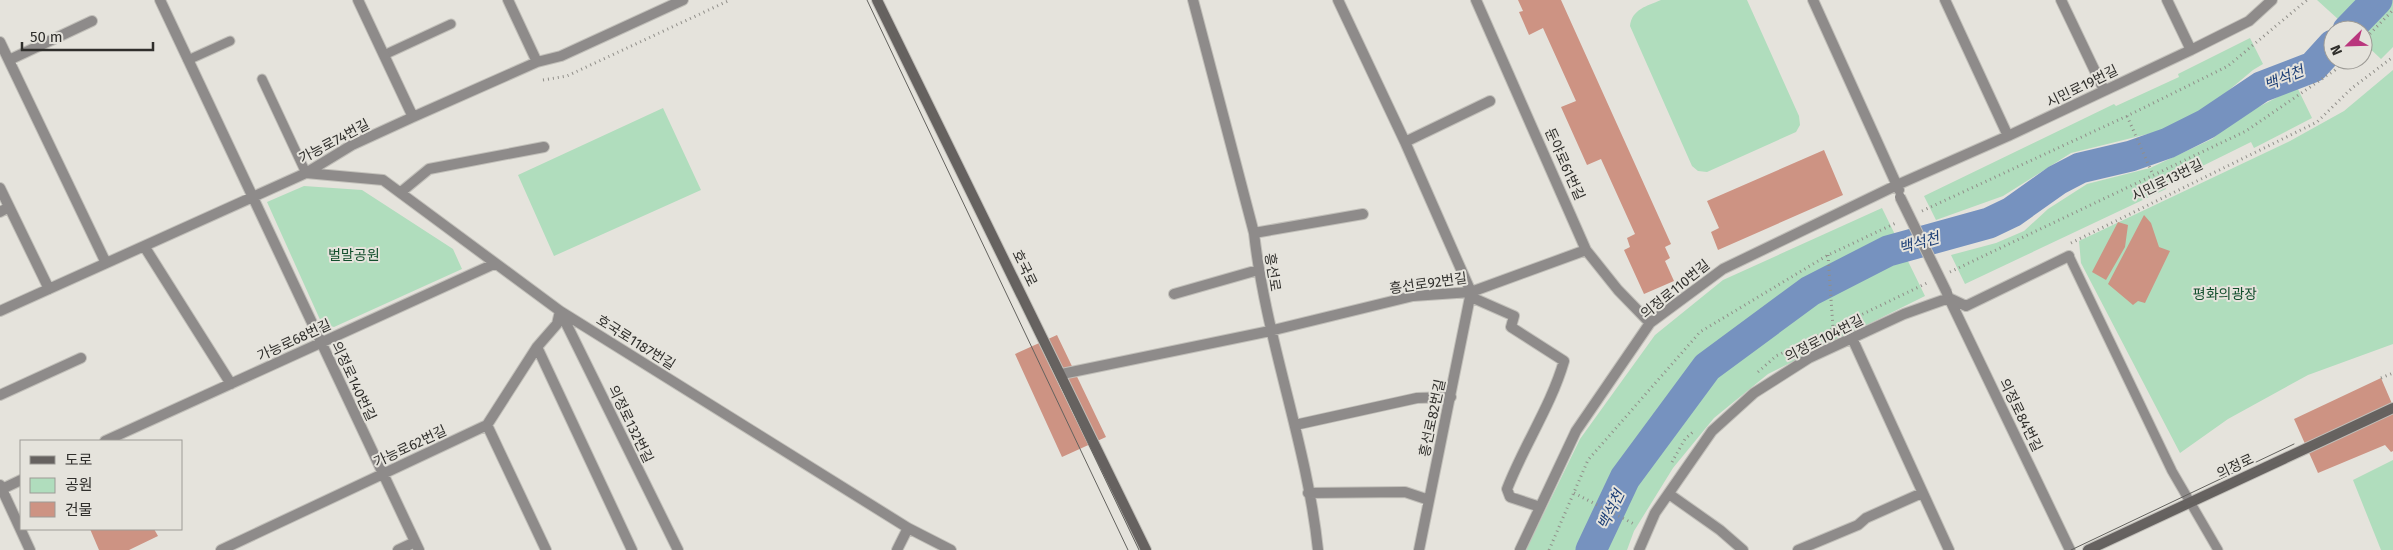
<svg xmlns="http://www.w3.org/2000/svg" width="2393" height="550" font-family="'Fira Sans','Noto Sans KR',sans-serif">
	<rect width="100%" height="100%" fill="#e5e3dc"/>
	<path fill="#b0ddbd" d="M1661,0H1747L1799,116L1800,125L1796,132L1707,172L1698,171L1692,166L1630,26C1632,9 1647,6 1661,0Z
		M2317,0H2393V47L2381,59L2363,42V30H2350Z
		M2250,38L2263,64L2253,70L2204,111L2168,129L2071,153L2003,196L1936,220L1924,196L2114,104L2116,106L2179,77L2178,74Z
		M2393,70V344L2308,375L2228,419L2180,453L2081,263L2079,241L2290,141L2344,111Z
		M2297,87L2312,118L2254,148L2251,142L2164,185L2166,189L1965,284L1951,255L1996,243L2024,231L2048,209L2087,184L2150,168L2212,139L2239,117Z
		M663,108L701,190L554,256L518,175Z
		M304,186L362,190L453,249L462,269L334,327L322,324L267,202Z
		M1882,208L1925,296L1768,374L1714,418L1673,468L1634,531L1627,550H1526L1580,439L1655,335L1723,280Z
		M2393,460V550H2381L2353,480Z"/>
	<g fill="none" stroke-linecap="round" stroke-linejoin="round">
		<path stroke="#7692bf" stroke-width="31" d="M2348,30L2377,0
			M1591,550L1625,478L1707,367L1810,291L1888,251L1989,223L2012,212L2057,180L2080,168L2131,156L2168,143L2206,124L2261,87L2313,67L2333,45"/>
	</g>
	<path fill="#cd9383" d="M1518,0H1561L1671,244L1665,247L1670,258L1665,261L1674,281L1644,294L1624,250L1630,247L1627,238L1635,234L1601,159L1587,165L1561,107L1576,101L1543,28L1529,35L1519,12L1523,11Z
		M1824,150L1843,195L1718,250L1711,232L1719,228L1707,201Z
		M2144,215L2151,223L2159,247L2170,251L2145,303L2138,301L2133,305L2108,284Z
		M2118,222L2128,225L2125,247L2106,280L2092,272Z
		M1057,335L1106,437L1062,457L1015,354Z
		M2381,378L2393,406V451L2391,452L2385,445L2318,473L2294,419Z
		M90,529H154L158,536L129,550H99Z"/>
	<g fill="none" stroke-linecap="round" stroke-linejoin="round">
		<defs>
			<path id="lane" d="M384,55L451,24
				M188,60L230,41
				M262,79L306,173
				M2069,256L2172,471L2218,550"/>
			<path id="street" d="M160,0L419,550
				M358,0L413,117
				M508,0L537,62
				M1193,0L1254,233C1266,341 1307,443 1318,550
				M1338,0L1405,142L1471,292L1419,550
				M1476,0L1586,250L1618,290L1650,323
				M1813,0L1899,190
				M1945,0L2008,136
				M2061,0L2104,90
				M2167,0L2191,50
				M0,42L106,263
				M9,60L92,21
				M1405,142L1490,101
				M306,173L383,180L560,311L908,528L951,550
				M0,188L49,289
				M401,192L429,169L544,147
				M0,212L9,207
				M1254,233L1363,214
				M144,246L231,384
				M1174,294L1258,270
				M1948,296L2070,550
				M1471,297L1514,316L1511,327L1564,361C1551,406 1524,445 1507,489L1510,497L1540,507
				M0,311L306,173L352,145L413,117L537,62L561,56L683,0
				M560,311L678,550
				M1852,338L1949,550
				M537,347L632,550
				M1062,374L1270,331L1413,296L1471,292L1586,250
				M0,395L81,358
				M487,425L546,550
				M1295,425L1417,398L1451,397
				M105,441L494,264
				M0,485L30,550
				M2,489L21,480
				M1308,493L1405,492L1429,500
				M1669,494L1720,530L1743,550
				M221,550L487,425L537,347L557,324L560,311
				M398,550L415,542
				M897,550L908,528
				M1520,550L1576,431L1650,323L1723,269L1897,185L2008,136L2191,50L2249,21L2272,0
				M1639,550L1655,513L1712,431L1754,393L1809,358L1904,314L1949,298L1966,306L2069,256
				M1798,550L1858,525L1866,518L1922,493"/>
			<path id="secondary" d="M877,0L1146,550
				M2088,550L2393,408"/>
		</defs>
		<use href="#lane" stroke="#c1bfb9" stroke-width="11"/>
		<use href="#street" stroke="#c1bfb9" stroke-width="12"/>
		<use href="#secondary" stroke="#c1bfb9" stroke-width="12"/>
		<path stroke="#918f8a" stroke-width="3" stroke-dasharray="1 4" stroke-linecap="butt" d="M2363,41L2393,10
			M543,80L567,76L730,0
			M2127,116L2153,175
			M1922,211L2127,116L2228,66L2307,0
			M2071,243L2317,122L2352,88L2393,57
			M1828,255L1833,328
			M1950,272L2246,131L2335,70L2344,60
			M1758,372L1776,356L1929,282
			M2381,378L2393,373
			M1672,462L1685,439L1694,431
			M1574,493L1636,525
			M1549,550L1588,460L1700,332L1828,255L1898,222"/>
		<use href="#lane" stroke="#8e8b8a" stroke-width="9"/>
		<use href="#street" stroke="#8e8b8a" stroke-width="10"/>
		<use href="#secondary" stroke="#666260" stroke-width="10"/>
		<path stroke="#63625e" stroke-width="1" d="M867,0L1128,550
			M877,0L1139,550
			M2071,550L2294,444
			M2095,550L2393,407"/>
		<defs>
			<path id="street-bridge" d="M1900,197L1947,293"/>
		</defs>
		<use href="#street-bridge" stroke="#c1bfb9" stroke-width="12" stroke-linecap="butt"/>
		<use href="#street-bridge" stroke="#8e8b8a" stroke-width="10"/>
	</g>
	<g text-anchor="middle" stroke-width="4" stroke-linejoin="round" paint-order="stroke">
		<g font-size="14" fill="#302f2c" stroke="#e5e3dc">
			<text transform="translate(2082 86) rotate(-26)" y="5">시민로19번길</text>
			<text transform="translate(334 141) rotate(-28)" y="5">가능로74번길</text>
			<text transform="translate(1565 164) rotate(66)" y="5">둔야로61번길</text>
			<text transform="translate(2167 180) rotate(-26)" y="5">시민로13번길</text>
			<text transform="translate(1025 268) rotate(64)" y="5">호국로</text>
			<text transform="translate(1273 272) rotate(81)" y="5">흥선로</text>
			<text transform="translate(1428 283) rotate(-8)" y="5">흥선로92번길</text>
			<text transform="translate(1675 289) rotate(-39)" y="5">의정로110번길</text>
			<text transform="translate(1824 338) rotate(-27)" y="5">의정로104번길</text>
			<text transform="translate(294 340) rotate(-25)" y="5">가능로68번길</text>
			<text transform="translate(636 342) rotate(32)" y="5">호국로1187번길</text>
			<text transform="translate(354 381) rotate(65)" y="5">의정로140번길</text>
			<text transform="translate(2021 415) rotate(64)" y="5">의정로84번길</text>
			<text transform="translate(1432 418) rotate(-78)" y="5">흥선로82번길</text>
			<text transform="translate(631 424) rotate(64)" y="5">의정로132번길</text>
			<text transform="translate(410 446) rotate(-25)" y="5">가능로62번길</text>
			<text transform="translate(2235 466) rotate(-25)" y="5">의정로</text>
		</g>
		<g font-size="14" fill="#134f2d" stroke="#e5e3dc">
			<text x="354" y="260">벌말공원</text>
			<text x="2225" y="299">평화의광장</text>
		</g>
		<g font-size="15" font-style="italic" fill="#1c3e76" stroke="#e5e3dc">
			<text transform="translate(2284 78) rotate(-22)" y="5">백석천</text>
			<text transform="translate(1919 243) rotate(-16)" y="5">백석천</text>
			<text transform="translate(1611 510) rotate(-64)" y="5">백석천</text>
		</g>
	</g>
	<rect x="20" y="440" width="162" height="90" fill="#e5e3dc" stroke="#9d9b96"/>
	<rect x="30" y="456" width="25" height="8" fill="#666260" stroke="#9d9b96"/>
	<text x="65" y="465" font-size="15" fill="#302f2c">도로</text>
	<rect x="30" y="478" width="25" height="15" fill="#b0ddbd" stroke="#9d9b96"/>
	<text x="65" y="490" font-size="15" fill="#302f2c">공원</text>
	<rect x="30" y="502" width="25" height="15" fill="#cd9383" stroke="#9d9b96"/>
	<text x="65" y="515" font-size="15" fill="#302f2c">건물</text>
	<g transform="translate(2348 45) rotate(247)"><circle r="24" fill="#e5e3dc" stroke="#9d9b96"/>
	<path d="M0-4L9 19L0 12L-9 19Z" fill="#b9367d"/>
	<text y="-8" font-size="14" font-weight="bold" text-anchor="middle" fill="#302f2c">N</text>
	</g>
	<path d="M22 42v8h131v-8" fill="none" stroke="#302f2c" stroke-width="2.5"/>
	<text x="30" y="42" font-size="15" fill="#302f2c" stroke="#e5e3dc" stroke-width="4" paint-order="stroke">50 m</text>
</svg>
